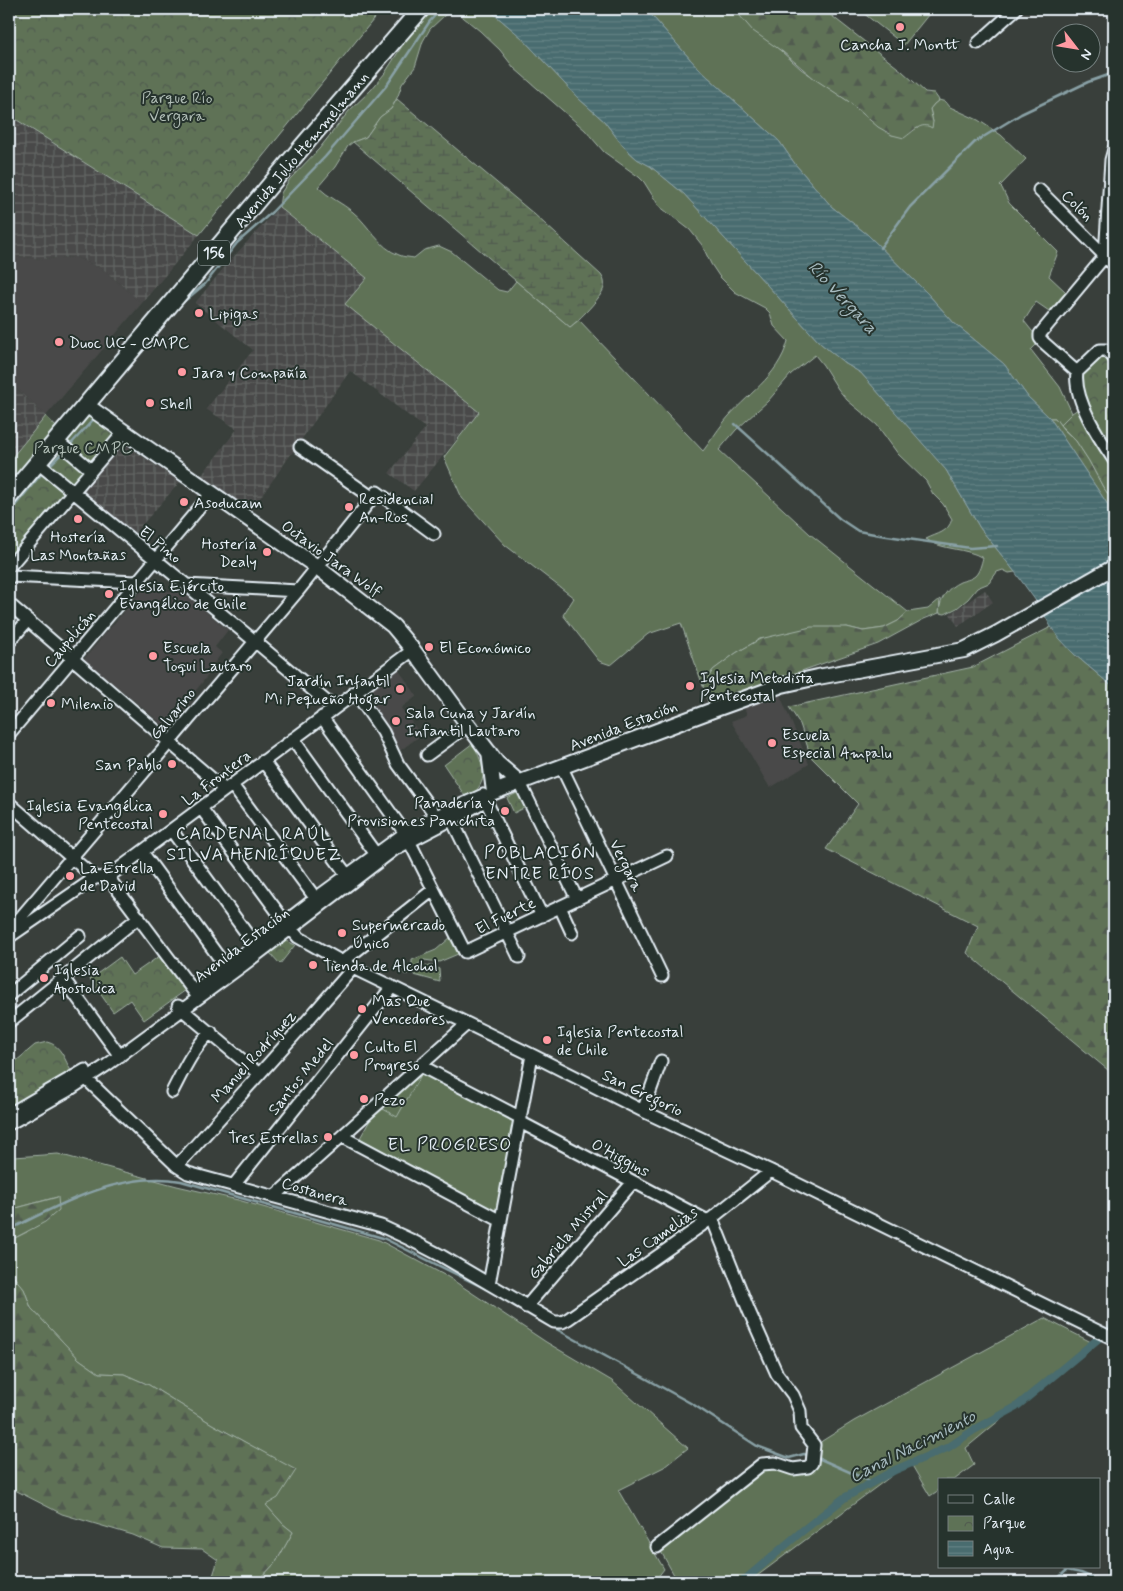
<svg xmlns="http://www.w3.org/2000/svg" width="1123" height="1591" font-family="Mynerve,sans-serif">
	<defs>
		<pattern id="industrial-grid" width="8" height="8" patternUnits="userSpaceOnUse" patternTransform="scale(1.25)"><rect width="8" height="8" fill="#494a49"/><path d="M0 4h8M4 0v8" fill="none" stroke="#636564"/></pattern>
		<pattern id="forest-firs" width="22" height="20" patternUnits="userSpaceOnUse" patternTransform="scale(1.25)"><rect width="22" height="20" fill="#5e7256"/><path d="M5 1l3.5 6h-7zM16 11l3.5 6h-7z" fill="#515b4f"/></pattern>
		<pattern id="wetland-marsh" width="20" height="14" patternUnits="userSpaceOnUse" patternTransform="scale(1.25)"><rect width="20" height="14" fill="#5e7256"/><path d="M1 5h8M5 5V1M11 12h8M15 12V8" fill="none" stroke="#515b4f"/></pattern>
		<pattern id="park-crowns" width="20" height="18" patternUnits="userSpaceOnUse" patternTransform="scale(1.25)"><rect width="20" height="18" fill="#5e7256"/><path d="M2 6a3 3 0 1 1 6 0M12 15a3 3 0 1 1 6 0" fill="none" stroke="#515b4f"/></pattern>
		<pattern id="water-rules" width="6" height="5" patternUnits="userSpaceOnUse" patternTransform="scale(1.25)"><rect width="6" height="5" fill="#496c6f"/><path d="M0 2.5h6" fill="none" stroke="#638184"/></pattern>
	</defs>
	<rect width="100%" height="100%" fill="#393f3b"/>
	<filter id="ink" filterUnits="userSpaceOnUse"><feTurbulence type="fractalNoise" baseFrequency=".02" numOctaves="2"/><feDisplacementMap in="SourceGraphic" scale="10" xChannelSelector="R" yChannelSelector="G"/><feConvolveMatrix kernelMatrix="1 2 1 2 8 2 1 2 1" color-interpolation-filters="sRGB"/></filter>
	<g filter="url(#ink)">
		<path fill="#494a49" d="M9,255L41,259L75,257L103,269L142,303L46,416L9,382Z
			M143,589L182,592L228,630L215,647L222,653L211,667L213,669L193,694L196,696L168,729L84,659Z
			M398,669L417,696L401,708L421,735L401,750L362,696Z
			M780,695L809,764L770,788L731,721L747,715L744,707Z"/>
		<path fill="url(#industrial-grid)" d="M9,115L199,235L142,303L103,269L75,257L41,259L9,255Z
			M279,207L367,278L346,304L479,412L414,491L389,473L425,428L350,371L248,515L198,480L237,429L206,409L253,350L195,303L227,264Z
			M9,382L46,416L9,461Z
			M121,442L180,482L133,535L81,491Z
			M985,590L993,602L958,626L950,614Z"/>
		<path fill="#5e7256" stroke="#a3b2a7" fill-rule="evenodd" d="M431,9H488L521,37L578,98L604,121L624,147L637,159L650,166L684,194L820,343L846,364L861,373L935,457L946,470L980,528L1015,572L1009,573L1003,570L997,572L989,583L977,588L968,599L957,608L945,614L939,613C940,598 947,588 960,582C965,580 970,580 975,576C980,571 981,564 983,558C965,547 943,551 926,539C938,533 948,533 952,519L943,504L933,494L926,481L898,454L877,425L847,400L838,389L823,365L815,355L791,374L768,401L736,430L719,450L810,534L908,612L898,621L884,628L863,631L847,627L760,639L736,653L713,670L703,686L681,623L648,634L611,665L599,661L563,615L574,598L505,545L462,498L444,457L479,412L345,304L367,278L279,207L281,193L290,179L319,149L349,111L371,90L385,73L409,35ZM451,12L458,13L480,31L500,50L514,68L585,130L604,152L639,177L644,182L659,206L690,230L702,245L711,264L719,276L735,292L765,308L770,313L774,326L788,341C778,378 745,395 724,422C716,432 710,442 703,451L579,320L570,327L516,281L507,292L498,290L452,252L439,246L424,250L414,258C409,257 403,257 399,255C379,248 369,225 353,212C342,203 328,197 318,187L335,167L348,146L353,142L366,137L380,117L391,109L398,96L402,84L415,67L423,41L430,29L445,15Z
			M646,9H734L801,69L848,101L878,126L892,135L918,128L920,125H927L933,122L930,109L934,104L939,100L946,102L950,107L978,120L1001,135L1026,159L1000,186L1002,188L1009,203L1058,252L1049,276L1066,292L1049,311L1036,302L1024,321L1040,341L1031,350L1060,387L1072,413L1060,425L1055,418H1050L1028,397L1004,364L954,323L927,293L868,235L832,207L795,164L779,141L698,68Z
			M858,9H933L904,45Z
			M46,416L57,428L9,488V461Z
			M451,937L458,954L439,962L424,960L413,968L408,974H404V969L412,965V960L436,950Z
			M423,1071L514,1120L496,1214L360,1138L378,1106L397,1116Z
			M58,1154L177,1186L238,1200L379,1240L448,1277L546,1342L612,1381L688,1448L664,1467L618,1490L664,1569L654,1582H257L276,1562L293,1532L283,1524L266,1505L295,1470L212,1424L149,1385L124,1374L99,1373L79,1359L31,1308L24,1289L13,1276L9,1258V1241L27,1232L57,1197L9,1210V1165L14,1157Z
			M1044,1318L1093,1343L966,1448L974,1465L954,1480H939V1490L930,1496L910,1462L749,1582H678L659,1548L768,1468L775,1467L796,1472L822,1441L854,1421Z"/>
		<path fill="url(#forest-firs)" stroke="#a3b2a7" d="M734,9H823L902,71L925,92L934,93L939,100L934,104L930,109L933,122L932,128C921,121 914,131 904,138L892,135L878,127L848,101L816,80L783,52L753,31Z
			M1050,418H1055L1063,429L1076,441L1089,461L1103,487L1114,502V514Z
			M940,599L939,613L924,619L878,644L719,700L708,702L703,686L713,670L736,653L760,639L811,627H847L863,631L884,628L898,621L908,612L928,609Z
			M1051,627L1074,654L1114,688V1075L967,953L978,926L826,849L858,804L811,757L800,724L789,707L973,667Z
			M58,1197L59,1210L45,1222L9,1241V1210Z
			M9,1258L13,1276L24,1289L31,1308L79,1359L99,1373L124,1374L149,1385L212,1424L296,1470L278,1498L266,1505L283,1524L293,1532L276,1562L257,1582H211L218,1560L202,1549L163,1548L133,1535L62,1514L9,1487Z"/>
		<path fill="url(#wetland-marsh)" stroke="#a3b2a7" d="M397,99L534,214L601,275C604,279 605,283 604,287C603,296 578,321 570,327L353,142L366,137L380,117L391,109Z"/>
		<path fill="url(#park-crowns)" stroke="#a3b2a7" d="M9,9H382L199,235L9,115Z
			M1103,352L1114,356V502L1103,487L1089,461L1076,441L1060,425L1072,413L1087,403L1081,371Z
			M89,412L117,434L9,559V508Z
			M473,743C484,767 491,781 467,799L444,765Z
			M521,791L528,806L514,813L507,798Z
			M283,939L295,945L280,964L270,953Z
			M161,955L186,990L144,1020L130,1000L113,1012L90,979L120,957L132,975Z
			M427,966H434L439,969L440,982L414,975L421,968Z
			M47,1042C61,1045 65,1060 71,1071L66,1078L9,1111V1067L35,1045Z
			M423,1071L397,1117L378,1106Z"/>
		<path fill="url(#water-rules)" stroke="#89a1a6" d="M488,9H646L698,68L779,141L795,164L832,207L868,235L927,293L954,323L1004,364L1028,397L1050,418L1114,514V688L1074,654L1060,639L1051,627L1041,608L1015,572L980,528L946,470L861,373L846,364L820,343L684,194L650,166L637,159L624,147L604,121L578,98L521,37Z"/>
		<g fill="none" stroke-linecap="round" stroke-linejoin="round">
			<path stroke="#89a1a6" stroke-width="2.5" d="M880,248L910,207L975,142L1021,114L1088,82L1114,73
				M182,303L205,284L237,243L272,212L325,157L387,85L430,21L441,9
				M735,424L840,519L858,531L880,535L970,548L997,546
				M70,445L92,421
				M49,466L63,452
				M9,513L43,472
				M9,1230C59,1204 124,1170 181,1181L383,1238L490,1291
				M549,1325L694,1405L757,1446L789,1458L804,1454L807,1455
				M818,1458L872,1482
				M1054,1582L1067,1570L1081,1573L1102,1582"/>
			<path stroke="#496c6f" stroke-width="8" d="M1110,1330L1114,1326
				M742,1582L801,1532L844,1498L895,1470L949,1447L974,1430L1016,1407L1098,1339"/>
			<defs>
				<path id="minor" d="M978,43L1016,9
					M1039,190L1114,265
					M1077,372L1043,342L1040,338V334L1105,256L1111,160L1114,149
					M1077,372C1073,399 1099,438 1114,460
					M1077,372L1100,350H1106L1114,358
					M56,440L91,470
					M300,447L373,498
					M38,463L257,643L334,708
					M9,567L124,432
					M9,576L136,582
					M186,585L298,591
					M9,604L225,790
					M9,642L28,620
					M355,692L383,732L398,764L436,816
					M322,717L405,833L465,952L667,856
					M9,734L211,494
					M293,739L375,853
					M427,755L468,725
					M263,761L347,875
					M562,768L662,976
					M520,783L577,899
					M232,785L319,903
					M483,795L542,916
					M9,803L95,878
					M201,808L285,922L298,937L353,968L532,1055L643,1111L771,1171L1114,1339
					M449,814L519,957
					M172,831L255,945
					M142,852L226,967
					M108,877L198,997
					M560,907L572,933
					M9,931L298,591L377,492L434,534
					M9,937L95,878L108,877L413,650
					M342,962L433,890
					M63,978L120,1056
					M198,989L316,898L405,833L436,816L483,795
					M9,995L80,936
					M178,1006L259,1074
					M9,1022L139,917
					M421,1066L521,1118
					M80,1073L177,1166L188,1173L381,1226L411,1240L440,1255L554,1322H562L568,1319L712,1218L771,1171
					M172,1092C183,1071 193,1048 211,1032
					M643,1111L661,1061
					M9,1114L85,1070
					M520,1122L706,1220
					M9,1124L69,1090L107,1065L242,966L395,849L464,813L486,800L494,792
					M343,1137L501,1221
					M177,1166L306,1022L353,968
					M234,1185L392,987
					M275,1196L467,1024
					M489,1284L532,1055
					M526,1307L633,1182
					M657,1547L762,1464L775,1463L793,1469L808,1467L812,1463L814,1445L801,1428L800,1411L793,1395L777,1374L749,1311L712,1218"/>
				<path id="major" d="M86,405L317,567L393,626L413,650L468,725L497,763L520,783
					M489,752L494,792L713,710L782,685L818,677L964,650L996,634L1114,567"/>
				<path id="highway" d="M9,497L302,147L421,9"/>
			</defs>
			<use href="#minor" stroke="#e8f1f8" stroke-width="15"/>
			<use href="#major" stroke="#e8f1f8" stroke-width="18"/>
			<use href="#highway" stroke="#e8f1f8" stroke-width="20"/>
			<use href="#minor" stroke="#26332d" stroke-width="11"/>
			<use href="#major" stroke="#26332d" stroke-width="14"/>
			<use href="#highway" stroke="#26332d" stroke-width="16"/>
		</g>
	</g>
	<g fill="#ff9aa2" stroke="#26332d" stroke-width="2">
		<circle cx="900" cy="27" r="5"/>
		<circle cx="199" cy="313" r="5"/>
		<circle cx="59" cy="342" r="5"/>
		<circle cx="182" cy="372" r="5"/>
		<circle cx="150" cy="403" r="5"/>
		<circle cx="184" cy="502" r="5"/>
		<circle cx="349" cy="507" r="5"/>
		<circle cx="78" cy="519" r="5"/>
		<circle cx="267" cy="552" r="5"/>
		<circle cx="109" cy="594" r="5"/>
		<circle cx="429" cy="647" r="5"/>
		<circle cx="153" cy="656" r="5"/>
		<circle cx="690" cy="686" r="5"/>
		<circle cx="400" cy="689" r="5"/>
		<circle cx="51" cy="703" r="5"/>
		<circle cx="396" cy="721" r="5"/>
		<circle cx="772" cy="743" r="5"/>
		<circle cx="172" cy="764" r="5"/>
		<circle cx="505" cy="811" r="5"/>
		<circle cx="163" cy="814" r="5"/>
		<circle cx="70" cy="876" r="5"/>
		<circle cx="342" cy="933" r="5"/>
		<circle cx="313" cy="965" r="5"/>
		<circle cx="44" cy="978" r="5"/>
		<circle cx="362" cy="1009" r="5"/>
		<circle cx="547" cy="1040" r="5"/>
		<circle cx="354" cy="1055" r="5"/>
		<circle cx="364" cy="1099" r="5"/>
		<circle cx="328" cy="1137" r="5"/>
	</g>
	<g text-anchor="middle" stroke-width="4" stroke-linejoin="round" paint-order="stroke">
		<rect fill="#26332d" stroke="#aeb8bb" stroke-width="1" x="198" y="240.5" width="32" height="25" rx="4"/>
		<g font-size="15" font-weight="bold" fill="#e8f1f8">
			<text x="214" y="258">156</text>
		</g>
		<g font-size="16" fill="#e8f1f8" stroke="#26332d" text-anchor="start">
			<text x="900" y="50" text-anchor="middle">Cancha J. Montt</text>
			<text x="209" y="319">Lipigas</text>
			<text x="69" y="348">Duoc UC - CMPC</text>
			<text x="192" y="378">Jara y Compañía</text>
			<text x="160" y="409">Shell</text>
			<text x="359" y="504">Residencial<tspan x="359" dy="18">An-Ros</tspan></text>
			<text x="194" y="508">Asoducam</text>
			<text x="78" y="542" text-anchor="middle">Hostería<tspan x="78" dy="18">Las Montañas</tspan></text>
			<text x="257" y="549" text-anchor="end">Hostería<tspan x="257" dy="18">Dealy</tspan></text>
			<text x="119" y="591">Iglesia Ejército<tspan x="119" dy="18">Evangélico de Chile</tspan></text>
			<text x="163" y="653">Escuela<tspan x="163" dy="18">Toqui Lautaro</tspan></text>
			<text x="439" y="653">El Económico</text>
			<text x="700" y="683">Iglesia Metodista<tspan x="700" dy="18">Pentecostal</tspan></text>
			<text x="390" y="686" text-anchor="end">Jardín Infantil<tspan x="390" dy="18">Mi Pequeño Hogar</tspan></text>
			<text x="61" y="709">Milenio</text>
			<text x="406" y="718">Sala Cuna y Jardín<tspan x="406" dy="18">Infantil Lautaro</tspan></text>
			<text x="782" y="740">Escuela<tspan x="782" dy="18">Especial Ampalu</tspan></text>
			<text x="162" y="770" text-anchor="end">San Pablo</text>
			<text x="495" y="808" text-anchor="end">Panadería y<tspan x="495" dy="18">Provisiones Panchita</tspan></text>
			<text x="153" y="811" text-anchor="end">Iglesia Evangélica<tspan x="153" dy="18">Pentecostal</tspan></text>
			<text x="80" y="873">La Estrella<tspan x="80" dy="18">de David</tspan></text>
			<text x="352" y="930">Supermercado<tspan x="352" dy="18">Único</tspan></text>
			<text x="323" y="971">Tienda de Alcohol</text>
			<text x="54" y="975">Iglesia<tspan x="54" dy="18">Apostolica</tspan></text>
			<text x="372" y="1006">Mas Que<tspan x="372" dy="18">Vencedores</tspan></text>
			<text x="557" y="1037">Iglesia Pentecostal<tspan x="557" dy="18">de Chile</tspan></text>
			<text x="364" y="1052">Culto El<tspan x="364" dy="18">Progreso</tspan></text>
			<text x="374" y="1105">Pezo</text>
			<text x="318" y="1143" text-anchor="end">Tres Estrellas</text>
		</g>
		<g font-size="16" fill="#b1beb7" stroke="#26332d">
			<text x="177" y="103">Parque Río<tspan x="177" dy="18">Vergara</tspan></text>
			<text x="83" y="453">Parque CMPC</text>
		</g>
		<g font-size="16" fill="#e8f1f8" stroke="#26332d">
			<text transform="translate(301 149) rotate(-50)" y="6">Avenida Julio Hemmelmann</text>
			<text transform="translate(1078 205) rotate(44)" y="6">Colón</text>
			<text transform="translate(161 544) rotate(39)" y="6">El Pino</text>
			<text transform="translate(332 558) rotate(36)" y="6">Octavio Jara Wolf</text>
			<text transform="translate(69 638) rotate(-50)" y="6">Caupolicán</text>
			<text transform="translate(172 713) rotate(-50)" y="6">Galvarino</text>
			<text transform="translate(623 725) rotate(-21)" y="6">Avenida Estación</text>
			<text transform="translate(216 777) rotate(-37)" y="6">La Frontera</text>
			<text transform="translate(627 865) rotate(64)" y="6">Vergara</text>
			<text transform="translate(505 915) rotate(-26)" y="6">El Fuerte</text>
			<text transform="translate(241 944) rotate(-37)" y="6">Avenida Estación</text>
			<text transform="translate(253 1056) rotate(-48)" y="6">Manuel Rodríguez</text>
			<text transform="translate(300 1076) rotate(-51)" y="6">Santos Medel</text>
			<text transform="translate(643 1092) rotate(26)" y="6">San Gregorio</text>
			<text transform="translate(621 1157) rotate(28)" y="6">O'Higgins</text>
			<text transform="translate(315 1191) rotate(16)" y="6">Costanera</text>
			<text transform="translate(567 1234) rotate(-49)" y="6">Gabriela Mistral</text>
			<text transform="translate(657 1236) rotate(-35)" y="6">Las Camelias</text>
		</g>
		<g font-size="18" font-style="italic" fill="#a8bcc1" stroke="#26332d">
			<text transform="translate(843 297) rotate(47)" y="6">Río Vergara</text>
			<text transform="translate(912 1446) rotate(-27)" y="6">Canal Nacimiento</text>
		</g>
		<g font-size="18" letter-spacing="1" fill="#e8f1f8" stroke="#26332d">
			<text x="254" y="839">CARDENAL RAÚL<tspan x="254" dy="21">SILVA HENRÍQUEZ</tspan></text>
			<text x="540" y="858">POBLACIÓN<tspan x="540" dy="21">ENTRE RÍOS</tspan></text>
			<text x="450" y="1150">EL PROGRESO</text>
		</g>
	</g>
	<rect width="1123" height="1591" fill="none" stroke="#26332d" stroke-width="30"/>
	<rect x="15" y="15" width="1093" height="1561" fill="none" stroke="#e8f1f8" stroke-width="2" filter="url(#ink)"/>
	<rect x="938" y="1478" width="162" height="90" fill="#26332d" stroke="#747f7e"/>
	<rect x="948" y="1495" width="25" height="8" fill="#26332d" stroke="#747f7e"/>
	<text x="983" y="1504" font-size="15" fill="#e8f1f8">Calle</text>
	<rect x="948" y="1516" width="25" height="15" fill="url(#park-crowns)" stroke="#747f7e"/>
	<text x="983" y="1528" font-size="15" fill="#e8f1f8">Parque</text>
	<rect x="948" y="1541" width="25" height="15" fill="url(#water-rules)" stroke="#747f7e"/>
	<text x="983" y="1554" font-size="15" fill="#e8f1f8">Agua</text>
	<g transform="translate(1076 48) rotate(121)"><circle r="24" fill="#26332d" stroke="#747f7e"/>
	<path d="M0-4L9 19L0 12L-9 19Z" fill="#ff9aa2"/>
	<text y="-8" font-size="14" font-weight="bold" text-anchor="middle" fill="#e8f1f8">N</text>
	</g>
</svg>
